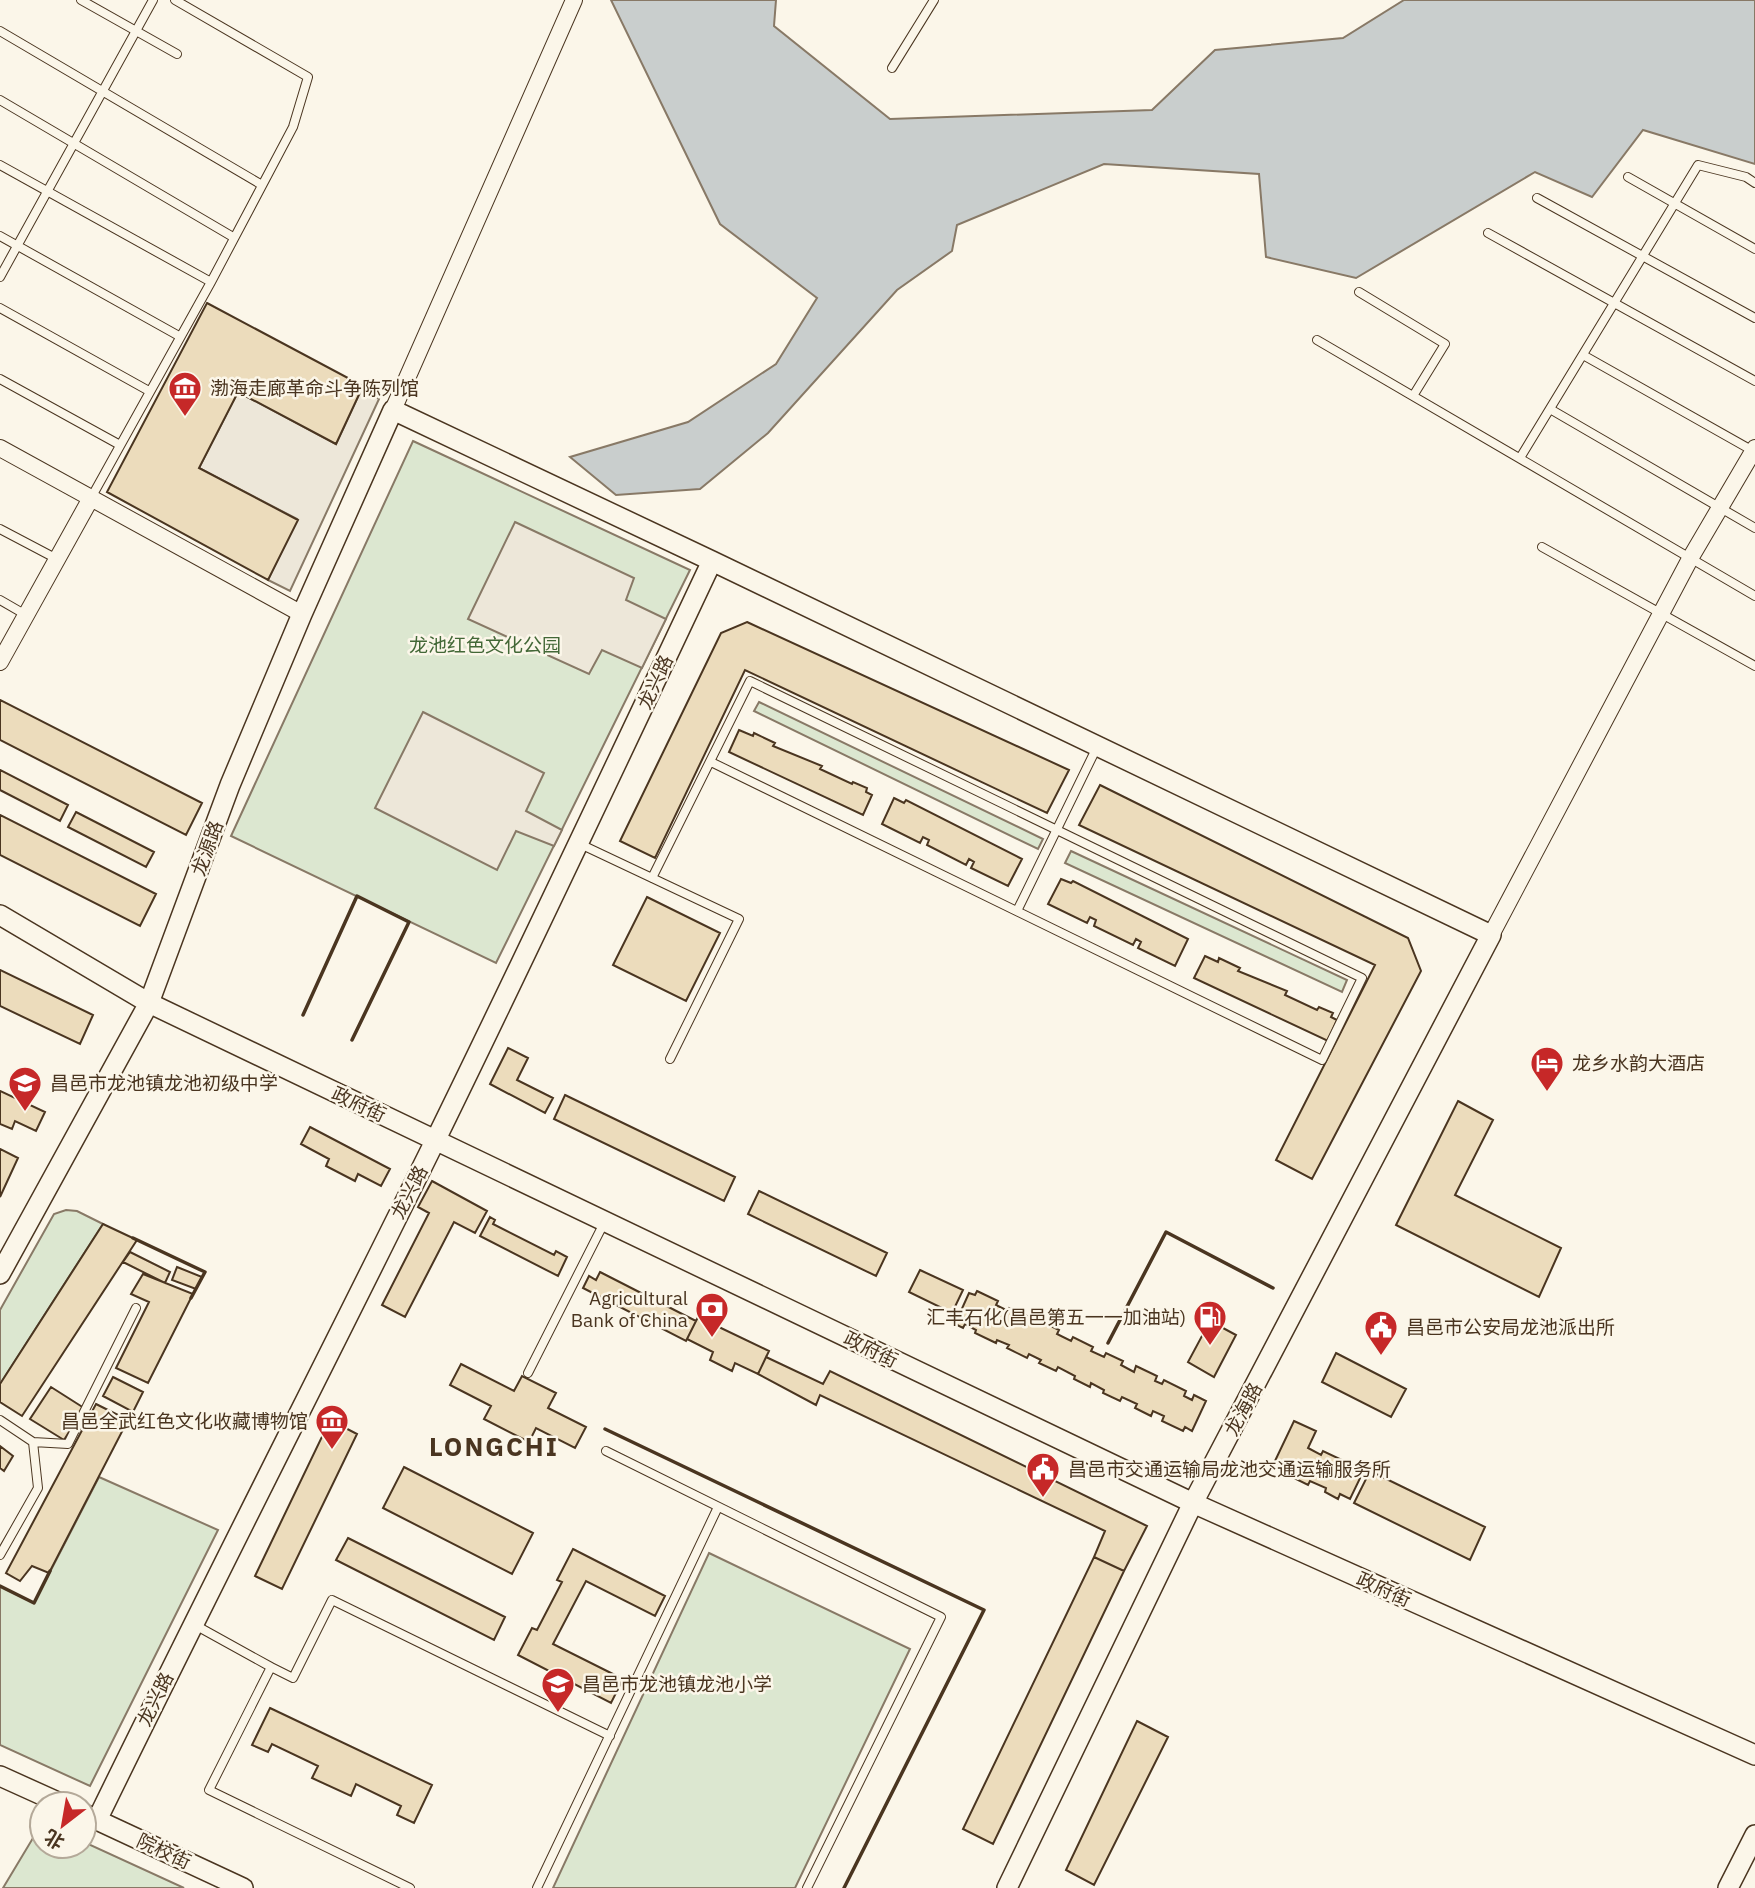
<svg xmlns="http://www.w3.org/2000/svg" width="1755" height="1888" font-family="'IBM Plex Sans','Noto Sans SC',sans-serif">
	<rect width="100%" height="100%" fill="#fbf6e9"/>
	<path fill="#dce7d0" stroke="#887966" stroke-width="2" d="M413,441L690,570L496,963L231,836Z
		M759,702L1043,839L1038,849L754,711Z
		M1071,851L1347,980L1342,992L1065,863Z
		M66,1210L77,1211L103,1224L0,1384V1310L54,1214Z
		M99,1477L218,1530L90,1786L0,1745V1586L34,1603Z
		M709,1553L910,1649L795,1888H553Z
		M42,1823V1846H84V1842L184,1888H3Z"/>
	<path fill="#ede7d9" stroke="#887966" stroke-width="2" d="M363,386L379,399L290,591L268,580L297,519L199,468L238,392L336,444Z
		M515,522L634,578L626,600L666,619L642,668L602,650L589,674L468,619Z
		M423,712L544,773L526,811L562,830L554,846L516,831L497,870L375,808Z"/>
	<path fill="#c9cecd" stroke="#887966" stroke-width="2" d="M611,0H776L774,26L890,119L1152,110L1215,50L1343,38L1404,0H1755V164L1643,130L1592,197L1535,172L1356,278L1266,257L1259,174L1104,164L957,225L952,251L897,290L768,433L700,489L616,495L570,457L688,422L776,364L817,298L720,224Z"/>
	<path fill="#ecdcbc" stroke="#4a3520" stroke-width="2" d="M207,303L363,386L336,444L238,392L199,468L298,520L268,580L107,492Z
		M747,622L1069,770L1047,813L745,670L655,858L620,841L721,633Z
		M0,700L202,803L186,835L0,740Z
		M739,730L753,736L754,733L775,743L773,746L822,766L820,769L852,784L853,782L867,788L866,792L872,795L863,815L729,752Z
		M0,770L68,805L60,821L0,790Z
		M1100,785L1408,938L1421,971L1312,1179L1276,1160L1375,965L1079,825Z
		M894,798L904,803L906,800L1022,859L1008,886L971,868L974,862L969,859L966,865L927,845L929,840L923,837L920,843L882,824Z
		M76,812L154,852L146,867L68,827Z
		M0,815L156,894L140,926L0,855Z
		M1061,879L1071,883L1073,881L1188,939L1175,966L1138,948L1141,942L1136,939L1133,945L1094,926L1096,920L1090,917L1087,923L1048,904Z
		M647,897L720,933L686,1001L613,965Z
		M1205,956L1218,962L1219,958L1240,968L1238,971L1287,991L1285,995L1317,1010L1319,1007L1333,1013L1331,1017L1337,1020L1328,1041L1194,978Z
		M0,970L93,1015L80,1044L0,1006Z
		M508,1048L528,1058L517,1080L553,1098L545,1113L490,1084Z
		M0,1091L45,1112L36,1131L15,1121L12,1129L0,1124Z
		M565,1095L735,1177L724,1201L554,1119Z
		M1458,1101L1493,1120L1455,1195L1561,1248L1539,1297L1396,1225Z
		M310,1127L390,1169L381,1186L358,1174L355,1181L326,1166L329,1159L301,1144Z
		M0,1149L18,1158L0,1197Z
		M432,1181L487,1211L475,1233L454,1222L405,1317L382,1305L429,1213L418,1207Z
		M759,1191L887,1253L876,1276L748,1214Z
		M490,1217L495,1220L493,1224L554,1255L556,1251L567,1257L558,1276L480,1236Z
		M103,1224L137,1240L22,1416L0,1402V1384Z
		M130,1252L170,1272L165,1283L123,1262Z
		M177,1267L202,1277L196,1289L172,1280Z
		M920,1270L963,1290L952,1313L909,1292Z
		M600,1272L696,1321L686,1341L583,1288L589,1276L596,1280Z
		M143,1274L193,1294L148,1383L116,1368L149,1302L131,1294Z
		M977,1291L998,1301L996,1305L1008,1311L1009,1308L1027,1316L1025,1319L1037,1325L1039,1320L1059,1330L1057,1334L1071,1341L1073,1337L1093,1347L1091,1351L1104,1357L1106,1353L1123,1361L1121,1365L1134,1372L1136,1366L1157,1376L1155,1381L1162,1384L1164,1380L1186,1391L1184,1396L1192,1400L1194,1395L1206,1401L1192,1431L1185,1427L1183,1431L1162,1421L1164,1416L1153,1411L1151,1416L1135,1408L1137,1404L1122,1397L1120,1401L1103,1393L1104,1390L1091,1383L1090,1387L1074,1379L1075,1376L1058,1367L1056,1371L1039,1363L1041,1360L1029,1354L1027,1358L1007,1348L1009,1345L997,1340L996,1343L975,1333L976,1330L965,1324L963,1328L955,1324L969,1293L975,1295Z
		M698,1317L769,1351L758,1374L735,1363L732,1371L710,1360L713,1352L687,1339Z
		M1210,1321L1236,1335L1214,1377L1188,1362Z
		M1336,1353L1406,1389L1391,1417L1322,1382Z
		M766,1357L823,1384L830,1371L1147,1526L1124,1571L1094,1557L1105,1531L820,1395L816,1405L758,1374Z
		M461,1364L514,1391L522,1376L556,1393L548,1408L586,1427L575,1448L536,1428L529,1442L484,1419L491,1406L450,1385Z
		M113,1377L143,1392L133,1412L103,1396Z
		M51,1387L84,1408L64,1440L30,1419Z
		M96,1404L128,1420L49,1573L32,1566L20,1581L6,1573Z
		M330,1420L357,1434L282,1589L255,1576Z
		M1294,1421L1316,1431L1308,1448L1321,1455L1323,1451L1344,1461L1342,1465L1354,1471L1356,1466L1364,1470L1350,1499L1340,1494L1338,1499L1325,1492L1326,1488L1310,1481L1308,1485L1294,1478L1296,1473L1274,1463Z
		M0,1446L13,1456L4,1471L0,1468Z
		M404,1467L533,1533L512,1574L383,1508Z
		M1370,1471L1485,1527L1470,1560L1354,1503Z
		M348,1538L505,1617L494,1640L336,1560Z
		M573,1549L665,1596L655,1616L586,1581L553,1644L623,1679L611,1703L518,1655L532,1628L537,1630L562,1582L557,1580Z
		M1094,1557L1124,1571L993,1844L963,1829Z
		M270,1708L432,1785L414,1823L397,1815L401,1806L356,1784L351,1796L312,1778L318,1766L272,1744L268,1752L252,1745Z
		M1137,1721L1168,1737L1094,1885L1066,1870Z"/>
	<g fill="none" stroke-linecap="round" stroke-linejoin="round">
		<defs>
			<path id="service" d="M81,0L177,54
				M0,31L262,185
				M892,68L934,0
				M0,100L233,237
				M0,165L211,282
				M1628,177L1755,249
				M1537,198L1755,318
				M1488,233L1755,381
				M0,236L179,336
				M0,277L153,0
				M1359,292L1445,344L1413,396
				M0,308L149,391
				M1317,340L1755,596
				M1583,355L1755,452
				M0,379L120,445
				M1550,409L1755,528
				M1520,458L1698,165L1746,177L1755,183
				M91,498L211,282L293,127L308,77L175,0
				M0,529L57,559
				M1542,547L1755,666
				M0,600L26,615
				M580,844L739,919L670,1059
				M652,878L750,681L1362,978L1322,1060L711,762
				M1017,911L1097,747
				M528,1373L605,1221
				M0,1420L33,1442L38,1488L0,1555
				M33,1442L68,1444L136,1308
				M606,1451L941,1617L807,1888
				M195,1625L271,1667L209,1790L410,1888
				M271,1667L293,1678L332,1600L610,1736
				M537,1888L718,1507"/>
			<path id="minor" d="M393,410L574,0
				M0,448L302,614
				M0,662L91,498
				M1491,935L1691,557L1755,448"/>
			<path id="tertiary" d="M0,915L149,1003L1193,1503L1755,1755
				M0,1274L149,1003L230,785L302,614L393,410L712,561L1491,935L1193,1503L1007,1888
				M0,1776L62,1804
				M84,1814L243,1888
				M97,1820C208,1592 324,1366 436,1139C530,947 621,754 712,561
				M1728,1888L1755,1835"/>
		</defs>
		<use href="#service" stroke="#4a3520" stroke-width="10"/>
		<use href="#minor" stroke="#4a3520" stroke-width="18"/>
		<use href="#tertiary" stroke="#4a3520" stroke-width="22"/>
		<use href="#service" stroke="#fbf6e9" stroke-width="8"/>
		<use href="#minor" stroke="#fbf6e9" stroke-width="16"/>
		<use href="#tertiary" stroke="#fbf6e9" stroke-width="19"/>
		<path stroke="#4a3520" stroke-width="3.5" d="M303,1015L357,896L409,922L352,1040
			M133,1238L205,1272L191,1298
			M1108,1343L1166,1232L1273,1288
			M605,1429L984,1610L844,1888
			M0,1586L34,1603L50,1571"/>
	</g>
	<defs>
		<symbol id="museum-pin" viewBox="-11 -11 22 30"><path d="M0 17L-7.5 6A9.5 9.5 0 1 1 7.5 6Z" fill="#c62828" stroke="#fbf6e9"/><path d="M0-6L6-3V-2H-6V-3ZM-5-1h2V3h-2ZM-1-1h2V3h-2ZM3-1h2V3H3ZM-6 4H6V6H-6Z" fill="#fff"/></symbol>
		<symbol id="hotel-pin" viewBox="-11 -11 22 30"><path d="M0 17L-7.5 6A9.5 9.5 0 1 1 7.5 6Z" fill="#c62828" stroke="#fbf6e9"/><path d="M-6-4.5h1.5V1H6V5H4.5V3h-9V5H-6ZM-4 0a1.8 1.8 0 1 1 3.6 0ZM.5 0V-2.5h3Q6-2.5 6 0Z" fill="#fff"/></symbol>
		<symbol id="school-pin" viewBox="-11 -11 22 30"><path d="M0 17L-7.5 6A9.5 9.5 0 1 1 7.5 6Z" fill="#c62828" stroke="#fbf6e9"/><path d="M0-5L7-2L0 1L-7-2ZM-4 1L0 2.5L4 1V4Q0 6-4 4Z" fill="#fff"/></symbol>
		<symbol id="bank-pin" viewBox="-11 -11 22 30"><path d="M0 17L-7.5 6A9.5 9.5 0 1 1 7.5 6Z" fill="#c62828" stroke="#fbf6e9"/><path d="M-6-4H6V4H-6ZM0-2.3a2.3 2.3 0 1 0 0 4.6a2.3 2.3 0 1 0 0-4.6Z" fill="#fff"/></symbol>
		<symbol id="fuel-pin" viewBox="-11 -11 22 30"><path d="M0 17L-7.5 6A9.5 9.5 0 1 1 7.5 6Z" fill="#c62828" stroke="#fbf6e9"/><path d="M-5.5-6h7V0h2V4h1.3V-2.5L3-4.5l.8-.8L6-3V5H2.5V1h-1V6h-7ZM-4.2-4.7v3.2H.2V-4.7Z" fill="#fff"/></symbol>
		<symbol id="civic-pin" viewBox="-11 -11 22 30"><path d="M0 17L-7.5 6A9.5 9.5 0 1 1 7.5 6Z" fill="#c62828" stroke="#fbf6e9"/><path d="M-.6-6.5H3V-4.5H.6V-3L4-1V1h2V6H-6V1h2V-1L-.6-3ZM-1.2 2.5V6h2.4V2.5Z" fill="#fff"/></symbol>
	</defs>
	<g fill-rule="evenodd">
		<use href="#museum-pin" x="166" y="369" width="38" height="52"/>
		<use href="#hotel-pin" x="1528" y="1044" width="38" height="52"/>
		<use href="#school-pin" x="6" y="1064" width="38" height="52"/>
		<use href="#bank-pin" x="693" y="1290" width="38" height="52"/>
		<use href="#fuel-pin" x="1191" y="1298" width="38" height="52"/>
		<use href="#civic-pin" x="1362" y="1308" width="38" height="52"/>
		<use href="#museum-pin" x="313" y="1402" width="38" height="52"/>
		<use href="#civic-pin" x="1024" y="1450" width="38" height="52"/>
		<use href="#school-pin" x="539" y="1665" width="38" height="52"/>
	</g>
	<g text-anchor="middle" stroke-width="5" stroke-linejoin="round" paint-order="stroke">
		<g font-size="19" fill="#4a3520" stroke="#fbf6e9" text-anchor="start">
			<text x="210" y="395">渤海走廊革命斗争陈列馆</text>
			<text x="1572" y="1070">龙乡水韵大酒店</text>
			<text x="50" y="1090">昌邑市龙池镇龙池初级中学</text>
			<text x="688" y="1305" text-anchor="end">Agricultural<tspan x="688" dy="22">Bank of China</tspan></text>
			<text x="1186" y="1324" text-anchor="end">汇丰石化(昌邑第五一一加油站)</text>
			<text x="1406" y="1334">昌邑市公安局龙池派出所</text>
			<text x="308" y="1428" text-anchor="end">昌邑全武红色文化收藏博物馆</text>
			<text x="1068" y="1476">昌邑市交通运输局龙池交通运输服务所</text>
			<text x="582" y="1691">昌邑市龙池镇龙池小学</text>
		</g>
		<g font-size="19" fill="#436837" stroke="#fbf6e9">
			<text x="485" y="652">龙池红色文化公园</text>
		</g>
		<g font-size="19" fill="#4a3520" stroke="#fbf6e9">
			<text transform="translate(655 682) rotate(-65)" y="7">龙兴路</text>
			<text transform="translate(207 848) rotate(-70)" y="7">龙源路</text>
			<text transform="translate(359 1104) rotate(25)" y="7">政府街</text>
			<text transform="translate(409 1192) rotate(-63)" y="7">龙兴路</text>
			<text transform="translate(871 1349) rotate(26)" y="7">政府街</text>
			<text transform="translate(1243 1409) rotate(-62)" y="7">龙海路</text>
			<text transform="translate(1384 1589) rotate(24)" y="7">政府街</text>
			<text transform="translate(155 1699) rotate(-64)" y="7">龙兴路</text>
			<text transform="translate(164 1851) rotate(25)" y="7">院校街</text>
		</g>
		<g font-size="26" font-weight="bold" letter-spacing="2" fill="#4a3520" stroke="#fbf6e9">
			<text x="494" y="1456">LONGCHI</text>
		</g>
	</g>
	<g transform="translate(63 1825) rotate(211)"><circle r="33" fill="#fbf6e9" stroke="#b4a999" stroke-width="2"/>
	<path d="M0-5L12 26L0 18L-12 26Z" fill="#c62828"/>
	<text y="-10" font-size="19" font-weight="bold" text-anchor="middle" fill="#4a3520">北</text>
	</g>
</svg>
